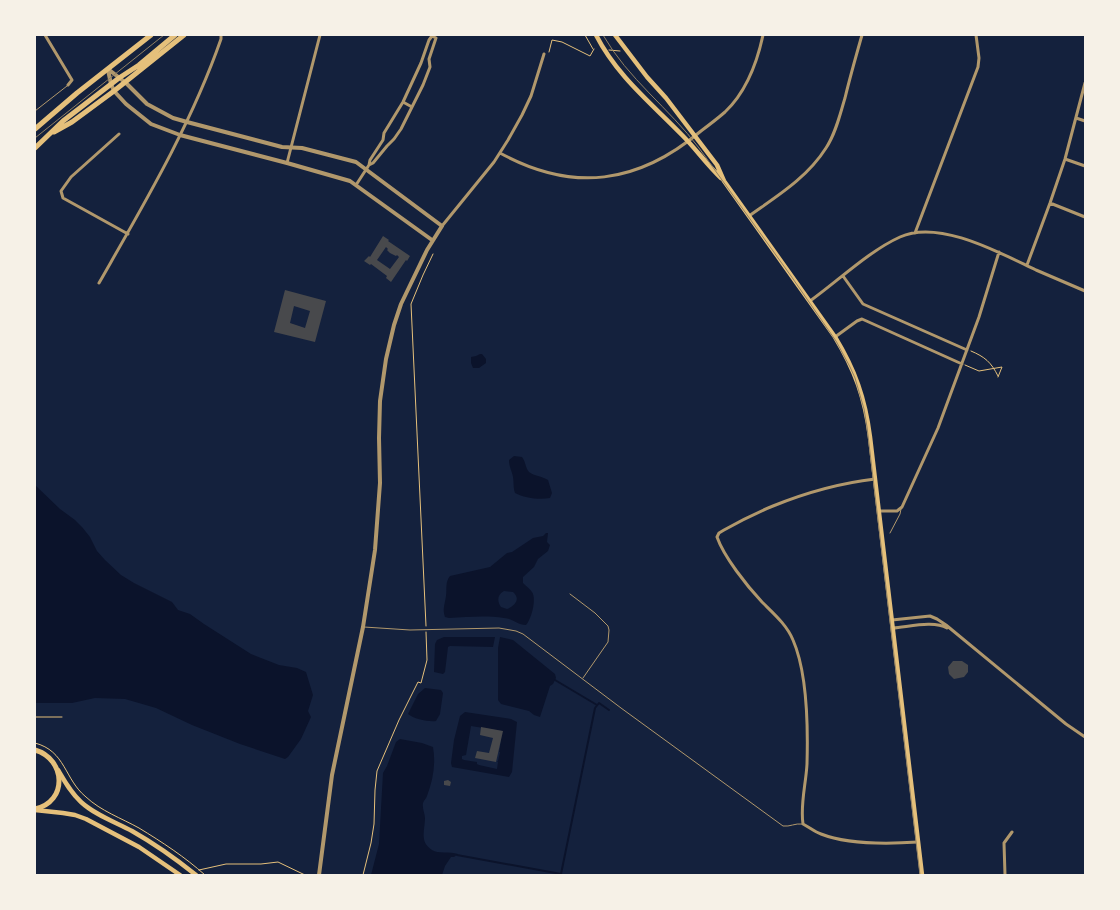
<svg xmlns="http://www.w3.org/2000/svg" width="1120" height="910" font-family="'Sofia Sans Condensed',sans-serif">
	<rect width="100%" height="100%" fill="#14213d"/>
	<path fill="#0b132b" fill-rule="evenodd" d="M480,354H482L486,359V363L479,368H473L471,363V357L476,356Z
		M514,456L522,457C526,462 525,467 529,472C534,476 542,476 548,480L552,493L550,498C540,500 524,498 515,493C513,487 514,483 513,477C512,471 509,467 509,460Z
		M35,485L60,509L75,520L82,527L90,537L97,551L105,560L121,575L134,583L172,602L178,610L190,614L204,624L251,654L279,665L297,668L306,672L313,695L308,711L311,717L301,739L288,757L285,759L240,744L192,725L156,708L125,699L95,698L72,703H35Z
		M546,533H548L547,542L550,545L548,551L538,559L534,567L523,577V583C526,586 530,589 532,592C537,599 531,620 526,625C517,625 514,619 504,618C486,615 467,617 449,618L445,617C442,609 445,604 446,596C447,589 445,582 450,576L490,567L507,553L512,552L533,538L543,536ZM504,591L513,592C521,599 515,606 507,609L501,607C497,601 497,595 504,591Z
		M444,637H495L493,647L450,646L448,647L445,672L443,674L434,672L435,644L437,640Z
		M500,637L513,640L555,674L556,678L553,684L550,686L540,717L534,715L529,711L501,704L498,700V648Z
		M425,688L441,690L443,693L440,714L436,721C428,722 414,719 408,714L418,694Z
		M465,712L511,719L517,722L512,772L509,777L452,767L451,763L454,740L460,716ZM471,726L502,731L500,747V748L499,752H500L498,761L497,762H498L497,769L479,765L477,764V762L464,760L462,759V756L466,755Z
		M400,739L422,743L433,747C436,764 433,780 427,796C426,799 424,800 423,803C422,808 425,814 425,818C425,830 419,842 432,850C438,854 450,851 458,854L454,857H451L445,866L442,875H371L379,844L383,773L387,766L396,742Z"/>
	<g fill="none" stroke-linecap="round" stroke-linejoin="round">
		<path stroke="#0b132b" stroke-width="2" d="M555,680L597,705
			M457,855L561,874L595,708L599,703L609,710"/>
	</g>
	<path fill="#48494c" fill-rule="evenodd" d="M383,236L389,240L388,241L410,256L407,261L406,260L391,282L386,278L387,276L371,264L370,265L364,261L369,256L370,257ZM386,247L388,249L387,250L390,253L396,256L397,255L399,257L390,269L377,260Z
		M285,290L326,301L315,342L274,332ZM294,306L310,311L305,328L290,323Z
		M953,661H962L968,665V672L964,677L954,679L949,674L948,667Z
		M481,727L503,731L496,762L475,758L477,751L489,753L493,738L480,735Z
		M448,780L451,782L450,786L444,785V781Z"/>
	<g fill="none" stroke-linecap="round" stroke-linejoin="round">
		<path stroke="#e5c07b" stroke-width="1" d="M585,35L593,49
			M609,50L620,51
			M549,52L552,40L562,42L590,56L594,49
			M971,351C985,357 991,362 998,376
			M965,365L979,371L1002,367L998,377
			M426,626L411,304L423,275L433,254
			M35,717H62
			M35,743C66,751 64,779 86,797C101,811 121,818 139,828C162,842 185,857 205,875
			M199,870L226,864H261L278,862L305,875
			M363,875L371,843L374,824L375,790L377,771L399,720L418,682L421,683L427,660L426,632"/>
		<path stroke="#b1986c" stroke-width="1" d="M35,111L67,86
			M890,533L900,514L901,509
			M570,594L595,613L608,626L609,630L608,642L583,678
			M364,627L410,630L499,628L516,631L523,634L621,708L783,826C790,827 795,823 802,824"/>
		<path stroke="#b1986c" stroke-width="3" d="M45,35L72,80L68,85
			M403,102L412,107
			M1076,118L1085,121
			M119,134L71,177L61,191L63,198L128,234
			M500,153C573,193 638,184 701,131C709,125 717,119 725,112C746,92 757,63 763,35
			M1065,159L1085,166
			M287,163L320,35
			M356,185L369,165L373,163L387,146L394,139L401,129L423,85L430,67L429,59L436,38L432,36L429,40L421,63L403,102L384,133L383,140L370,160L369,165
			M1050,203L1085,217
			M749,216C777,196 807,178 826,148C836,133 840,114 845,98C850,77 856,56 862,35
			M442,226L494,162L508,140L522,115L531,96L544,54
			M915,233L978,67L979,58L976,35
			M1027,265L1050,203L1065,159L1085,83
			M843,276L863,304L967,350
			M99,283C144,204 191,125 221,39V35
			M810,301C838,281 869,251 900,237C939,219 1000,253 1036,270C1052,277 1069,284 1085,291
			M835,337L857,321L862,319L962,364
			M875,479C841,483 805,493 773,506C756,513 740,521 724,530L719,533L717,537C724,557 747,586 762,602C773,613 787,625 793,640C807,672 808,729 807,764C806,784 800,804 803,824C809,827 815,832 821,834C849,845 888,844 918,842
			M879,511H897L902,507L938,428L979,317L999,252
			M892,620L930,616L937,619L946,625L1066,724L1085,737
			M893,628C908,627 934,620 947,628
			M1005,875L1004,843L1012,832"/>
		<path stroke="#b1986c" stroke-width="4" d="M108,69L126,83L147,104L173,118L187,122L282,147L302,148L356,162L442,226L427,250L401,304L394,325L386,359L380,401L379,438L380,483L375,550L363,627L332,775L319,875
			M108,70L111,84L114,91L126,104L151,124L180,135L287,163L350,181L432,240"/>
		<path stroke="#e5c07b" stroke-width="4.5" d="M596,35C617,76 651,103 682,135C696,149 707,165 721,178
			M615,35L647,77L666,98L717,165L724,181L835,337C855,370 865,398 870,437L922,875
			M58,770C65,782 71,793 81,802C95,815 115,822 132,831C155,844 176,859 196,875
			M35,810L63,813L75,815L86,819L139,847L180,875"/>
		<path stroke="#e5c07b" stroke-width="5" d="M35,129L77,93L151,35
			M54,132L72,122L114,91L184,35
			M35,148L63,121L119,78L139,65L175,35
			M35,750C66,759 68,802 35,809"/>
		<path stroke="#918062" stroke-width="1" d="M603,35C628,79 669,108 699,148L791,276L836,341L850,367L855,378L864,409L867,427L920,875
			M35,138L164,35"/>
	</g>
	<rect width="1120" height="910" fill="none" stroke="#f6f1e7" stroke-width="72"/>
</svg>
